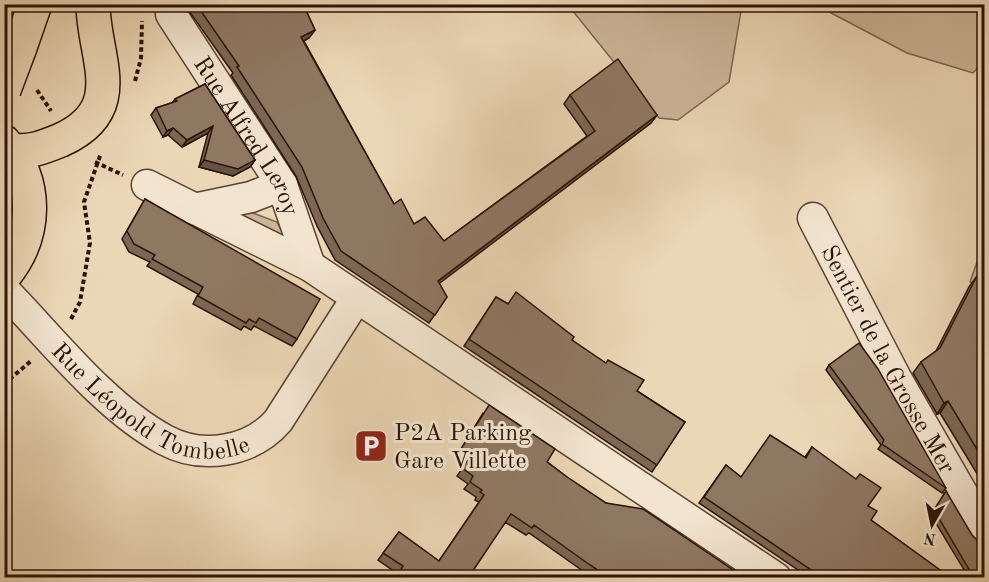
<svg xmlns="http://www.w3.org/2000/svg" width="989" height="582" font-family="'Old Standard TT',serif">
	<rect width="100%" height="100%" fill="#ebd6b5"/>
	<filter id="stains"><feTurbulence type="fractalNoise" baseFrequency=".00333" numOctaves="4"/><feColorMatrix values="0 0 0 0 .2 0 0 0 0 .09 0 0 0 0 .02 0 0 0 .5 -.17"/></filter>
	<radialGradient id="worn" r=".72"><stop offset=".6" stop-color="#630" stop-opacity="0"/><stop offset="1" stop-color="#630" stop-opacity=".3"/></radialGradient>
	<path fill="#cbb598" stroke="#7c6450" stroke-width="1.5" d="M568,5H742L729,82L678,120L659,118Z
		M816,5H984V62L973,73L907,53Z
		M237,207L277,222L288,243L232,218Z
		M984,242V291L970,282Z"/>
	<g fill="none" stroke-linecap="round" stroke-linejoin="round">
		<defs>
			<g id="minor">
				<path id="s1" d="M171,14L282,185L310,266"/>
				<path d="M147,185L310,266L776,578"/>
				<path d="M194,209L251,197L282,185"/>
				<path id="s2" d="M813,218L896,378L984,531"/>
				<path id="s3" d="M4,290C52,339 104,407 165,440C202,460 251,452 278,421L356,299"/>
			</g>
			<path id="major" d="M4,142C39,182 37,236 4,276"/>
			<path id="highway" d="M19,50L35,4
				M11,150C30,153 44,147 61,140C130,109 93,57 93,4"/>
		</defs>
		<use href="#minor" stroke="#5c4333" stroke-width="33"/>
		<use href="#major" stroke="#2c1208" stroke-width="36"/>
		<use href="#highway" stroke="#2c1208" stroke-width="36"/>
		<path stroke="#2c1208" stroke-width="4" stroke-dasharray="4.5 3" stroke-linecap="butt" d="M135,81L141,58L142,21
			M37,90L51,111
			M95,162L123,175
			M71,319L80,302L90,243L84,202L101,153
			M4,384L31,361"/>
		<use href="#minor" stroke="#f2e4cf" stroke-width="30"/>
		<use href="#major" stroke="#ebd6b5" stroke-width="33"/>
		<use href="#highway" stroke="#ebd6b5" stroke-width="33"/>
		<defs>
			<path id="highway-bridge" d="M4,90L19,50"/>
		</defs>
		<use href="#highway-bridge" stroke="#2c1208" stroke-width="36" stroke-linecap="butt"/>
		<use href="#highway-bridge" stroke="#ebd6b5" stroke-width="33"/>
	</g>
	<path fill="#7b6754" stroke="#2c1208" stroke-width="1.5" d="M184,4H303L315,30L309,38L304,41L394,204L414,224L444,241L587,136L564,104L570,95L657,115L651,123L439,283L447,297L429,323L335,260L317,226L296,176L231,75L233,73Z
		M205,84L255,160L250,167L233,176L199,167L208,133L182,147L168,135L163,137L151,115L156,108L172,103L175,99Z
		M145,199L297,339L292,346L254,326L251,330L244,326L241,330L193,304L198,294L147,266L150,262L129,252L122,239Z
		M977,276L984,280V485L940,413L937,414L913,373L921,362L936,351L969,287Z
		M496,297L572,340L637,391L685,422L652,472L464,346Z
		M829,365L946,488L942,493L878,449L881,445L826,370Z
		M483,413L567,477L606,503L745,578H593L529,533L526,535L505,522L468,578L398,574L378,560L399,532L439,561L479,502L475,500L476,497L464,489L468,484L457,476L466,463L456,457Z
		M812,447L868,506L871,520L951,578H810L699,503L726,465L741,477L805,457Z
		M946,491L984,578H969L931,515Z"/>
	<path fill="#645445" stroke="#2c1208" stroke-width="1.5" d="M315,30L309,38L296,45L301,37Z
		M657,115L651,123L432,289L438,281Z
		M213,126L208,133L182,147L187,140Z
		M173,128L168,135L163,137L167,131Z
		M204,160H255L250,167L233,176L199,167Z
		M948,401L940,413L937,414L944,403Z"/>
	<path fill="#8f7862" stroke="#2c1208" stroke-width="1.5" d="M196,4H303L315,30L301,37L394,204L401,199L414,224L425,217L444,241L595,131L570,95L618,59L657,115L438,281L447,297L435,315L341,251L323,218L302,167L237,67L239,66Z
		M205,84L255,160L238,169L204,160L213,126L187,140L173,128L167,131L156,108L177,101L175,99Z
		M145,199L320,299L297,339L259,318L256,323L249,319L246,323L198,296L203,287L152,259L155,255L134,244L127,231Z
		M977,276L984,280V461L948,401L944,403L921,362L940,348Z
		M516,292L574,337L572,340L606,363L608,360L644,380L637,391L685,422L657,465L469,339L496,297L508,304Z
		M859,343L878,369L946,488L882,444L884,440L829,365Z
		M489,405L555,449L547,462L567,477L606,503L643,509L745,578H610L590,565L534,525L532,528L511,514L468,578H396L403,566L383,553L399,532L439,561L484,495L480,492L482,490L470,482L473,476L462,468L471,456L461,449Z
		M770,435L806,458L812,447L856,479L860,474L881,488L868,506L877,511L871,520L951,578H823L704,497L726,465L741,477Z
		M946,491L972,535L979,542L984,558V578H974L934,510Z"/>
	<defs>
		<symbol id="parking-square" viewBox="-11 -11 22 22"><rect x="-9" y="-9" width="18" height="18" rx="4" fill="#8f2418" stroke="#f2e4cf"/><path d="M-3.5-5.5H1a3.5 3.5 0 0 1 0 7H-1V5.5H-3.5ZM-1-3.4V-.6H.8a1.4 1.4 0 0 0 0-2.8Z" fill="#fff"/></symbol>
	</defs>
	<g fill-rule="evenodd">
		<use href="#parking-square" x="352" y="427" width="38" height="38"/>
	</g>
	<g text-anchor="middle" stroke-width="6" stroke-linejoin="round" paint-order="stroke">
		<g font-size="24" fill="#2c1208" stroke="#f2e4cf">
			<text dy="8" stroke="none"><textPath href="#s1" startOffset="144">Rue Alfred Leroy</textPath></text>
			<text dy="8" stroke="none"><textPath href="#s2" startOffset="160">Sentier de la Grosse Mer</textPath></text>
			<text dy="8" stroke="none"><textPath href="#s3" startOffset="192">Rue Léopold Tombelle</textPath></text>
		</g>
		<g font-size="24" fill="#2c1208" stroke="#f2e4cf" text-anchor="start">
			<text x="394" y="440">P2A Parking<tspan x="394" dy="28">Gare Villette</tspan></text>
		</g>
	</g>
	<rect width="989" height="582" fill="none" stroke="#ebd6b5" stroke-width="24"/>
	<rect x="6" y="6" width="977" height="570" fill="none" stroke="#2c1208" stroke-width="3"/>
	<rect x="12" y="12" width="965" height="558" fill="none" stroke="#2c1208" stroke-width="1.5"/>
	<g transform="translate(932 525) rotate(189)" stroke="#f2e4cf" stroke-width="4.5" paint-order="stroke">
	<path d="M0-4.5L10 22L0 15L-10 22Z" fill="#2c1208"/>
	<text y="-9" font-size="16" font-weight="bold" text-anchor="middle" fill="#2c1208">N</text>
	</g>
	<rect width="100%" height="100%" filter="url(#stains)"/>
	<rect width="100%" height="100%" fill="url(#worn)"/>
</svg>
